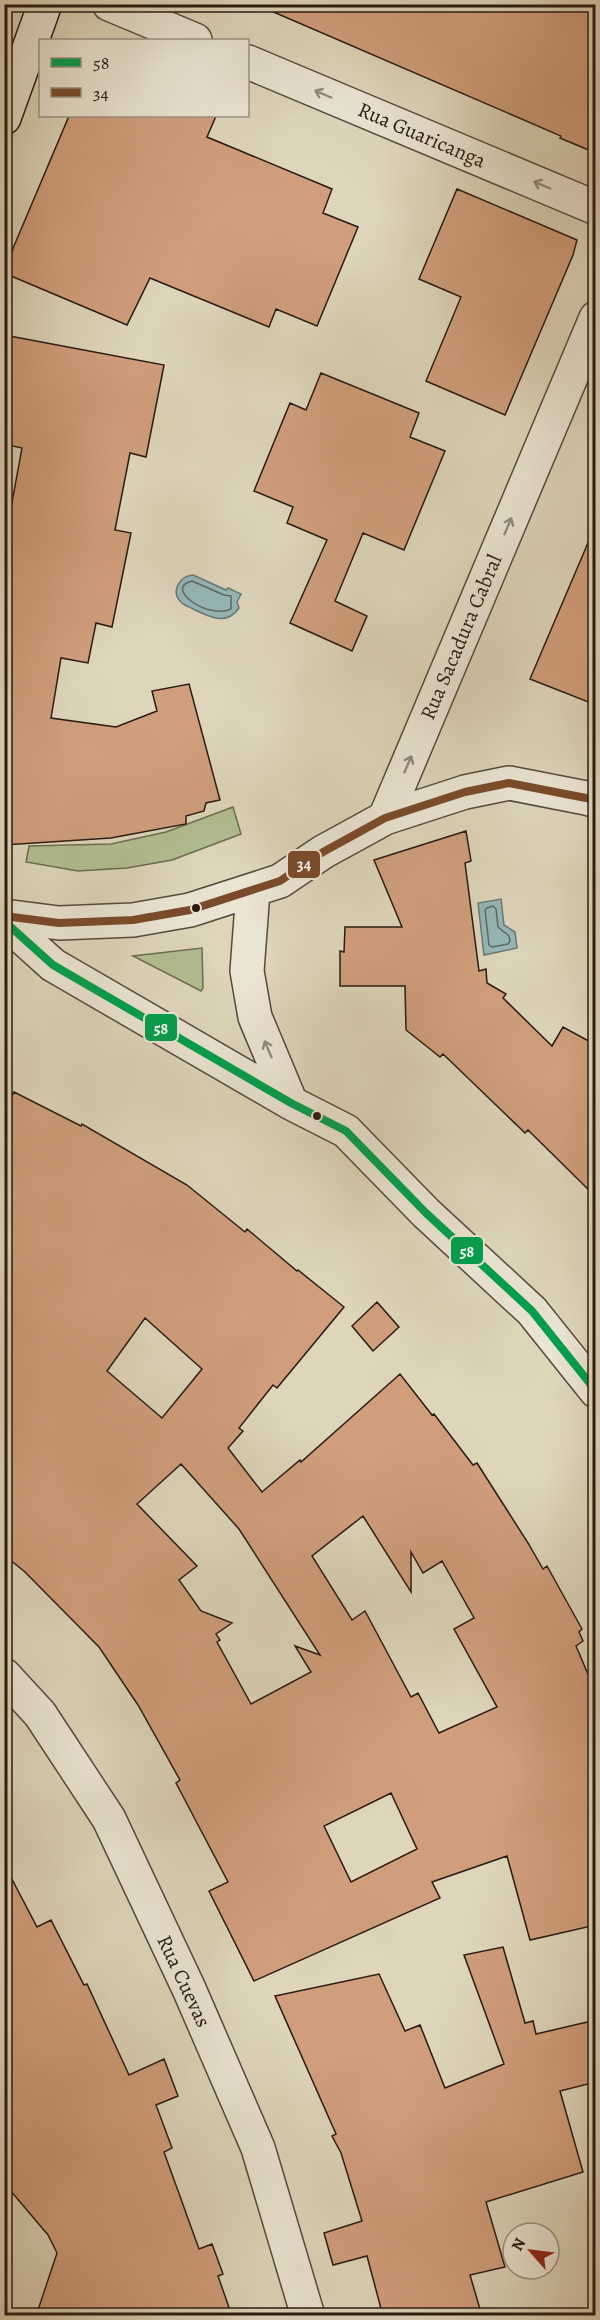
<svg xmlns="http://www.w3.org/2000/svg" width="600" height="2320" font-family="Alegreya,serif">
	<rect width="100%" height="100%" fill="#ded5bb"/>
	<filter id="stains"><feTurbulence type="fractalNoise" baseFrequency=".00333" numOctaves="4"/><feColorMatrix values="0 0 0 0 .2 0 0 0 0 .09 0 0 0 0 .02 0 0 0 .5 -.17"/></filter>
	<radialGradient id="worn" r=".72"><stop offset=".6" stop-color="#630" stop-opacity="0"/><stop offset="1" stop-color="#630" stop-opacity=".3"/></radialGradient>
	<path fill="#b1bd91" stroke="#6c6c52" stroke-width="1.5" d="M233,807L241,834L172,860L127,868L78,871L26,862L29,846L111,844L166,832Z
		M202,948L203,988L201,991L133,956Z"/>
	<path fill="#95b7b7" stroke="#697875" stroke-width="1.5" d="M193,575L226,590L228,588L241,594L237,602L239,608C227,626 209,617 193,609C190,607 183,605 181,602C170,591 180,576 193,575Z
		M501,899L504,925L515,932L517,948L484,955L478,903Z"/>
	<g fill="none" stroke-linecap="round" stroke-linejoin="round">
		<path stroke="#5e6865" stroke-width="1.5" d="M192,581L224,595L231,596V609C208,620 163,588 192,581Z
			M493,906L496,909L498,927L509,936L510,941L508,944L492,947L489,945L485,910L487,908Z"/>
	</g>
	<path fill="#d09e7b" stroke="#281a13" stroke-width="1.5" fill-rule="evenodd" d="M255,4H596V153L560,138L561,136Z
		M69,116H216L207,137L332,189L323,213L358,227L317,326L276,309L269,327L150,278L127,325L4,273L14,246Z
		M457,189L577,240L573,255L505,415L426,381L461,297L419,279Z
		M4,335L164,365L146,457L130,453L115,530L131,533L112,627L96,623L88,663L61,658L51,718L116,727L157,711L152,691L189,684L220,800L206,803L204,811L186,816V824L111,838L4,845V512L10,513L22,448L4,444Z
		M321,373L419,413L410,437L445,451L404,550L363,533L335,601L367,616L352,651L290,623L327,540L287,523L293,507L254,491L290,403L306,410Z
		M596,524V705L530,679Z
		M466,831L471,861L465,863L479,971L486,969L487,983L506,994L503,998L552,1046L563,1027L596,1045V1197L528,1130L525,1133L443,1054L440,1057L406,1030L405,986H340V951L344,952L345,927H402L374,860Z
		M14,1092L81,1126L82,1124L187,1185L245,1232L247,1229L297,1271L298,1270L344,1307L277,1388L273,1385L239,1428L243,1431L228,1448L262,1492L300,1460L301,1462L400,1374L432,1415L434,1414L473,1465L477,1463L528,1543L543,1569L547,1566L582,1629L579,1632L583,1641L576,1646L596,1693V1925L530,1940L507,1856L432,1882L440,1898L254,1981L209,1891L228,1882L176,1783L180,1780L138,1705L99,1647L25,1572L4,1555V1109ZM145,1318L202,1369L162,1418L107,1371ZM181,1464L239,1529L320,1655L295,1646L311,1672L251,1704L217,1642L220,1640L216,1634L232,1623L201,1611L179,1580L197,1566L137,1504ZM363,1516L411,1592V1552L423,1573L442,1561L474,1618L454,1629L497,1707L439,1733L418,1693L411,1697L365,1611L352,1620L312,1556ZM391,1793L417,1849L351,1882L324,1826Z
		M377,1302L399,1327L373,1351L352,1326Z
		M4,1864L37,1927L51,1920L84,1985L87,1984L129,2075L164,2059L178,2096L156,2105L172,2148L164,2152L199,2249L212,2244L223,2274L218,2276L232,2316H36L57,2253L48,2235L4,2183Z
		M503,1947L525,2023L533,2021L536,2034L596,2020V2082L560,2091L583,2172L486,2202L505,2267L470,2275L482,2316H383L367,2256L333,2265L324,2233L362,2221L341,2153L332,2136L336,2134L275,1996L379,1974L405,2031L420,2025L445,2088L504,2064L464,1955Z"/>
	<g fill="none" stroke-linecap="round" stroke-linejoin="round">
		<defs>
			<path id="street" d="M109,4L195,40
				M248,62L596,208
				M385,818L596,318
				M253,891L247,971L255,1017L291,1103
				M4,916L59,923L133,920L190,910L280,881L323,852L385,818L465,792L509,783L586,798L596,801
				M4,921L53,965L291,1103L346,1131L426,1213L532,1311L596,1391
				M4,1675L40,1714L109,1819L189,1989L258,2148L308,2316"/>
			<path id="secondary" d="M4,118L45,4"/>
		</defs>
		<use href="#street" stroke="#56493d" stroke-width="36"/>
		<use href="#secondary" stroke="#281a13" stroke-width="36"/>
		<use href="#street" stroke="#eae4d3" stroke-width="33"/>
		<use href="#secondary" stroke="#eae4d3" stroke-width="33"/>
		<defs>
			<path id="bus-1" d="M4,921L53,965L291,1103L346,1131L426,1213L532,1311L596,1391"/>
			<path id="bus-2" d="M4,916L59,923L133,920L190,910L280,881L323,852L385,818L465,792L509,783L586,798L596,801"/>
		</defs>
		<use href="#bus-1" stroke="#eae4d3" stroke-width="12"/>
		<use href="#bus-2" stroke="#eae4d3" stroke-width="12"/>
		<use href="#bus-1" stroke="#029f4e" stroke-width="8"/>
		<use href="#bus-2" stroke="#7a4b2a" stroke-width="8"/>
	</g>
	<defs><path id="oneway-shaft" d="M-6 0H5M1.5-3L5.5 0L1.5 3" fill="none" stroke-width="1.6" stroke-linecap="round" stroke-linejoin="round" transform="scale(1.5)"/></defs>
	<g stroke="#93897d">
		<use href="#oneway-shaft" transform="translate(323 94) rotate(-157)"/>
		<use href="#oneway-shaft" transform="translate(542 185) rotate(-157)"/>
		<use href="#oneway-shaft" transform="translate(508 526) rotate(-67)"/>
		<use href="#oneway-shaft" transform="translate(408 764) rotate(-67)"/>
		<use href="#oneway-shaft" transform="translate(268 1049) rotate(-113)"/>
	</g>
	<g fill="#281a13" stroke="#eae4d3" stroke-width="2">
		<circle cx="196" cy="908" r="5"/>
		<circle cx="317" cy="1116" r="5"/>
	</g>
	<g text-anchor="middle" stroke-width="6" stroke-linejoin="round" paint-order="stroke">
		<g font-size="21" fill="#281a13" stroke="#eae4d3">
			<text transform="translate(422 135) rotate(23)" y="7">Rua Guaricanga</text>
			<text transform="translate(461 637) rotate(-67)" y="7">Rua Sacadura Cabral</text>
			<text transform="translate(184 1981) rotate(65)" y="7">Rua Cuevas</text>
		</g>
	</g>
	<g stroke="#eae4d3" stroke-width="2">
		<rect x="287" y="850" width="34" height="29" rx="6" fill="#7a4b2a"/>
		<rect x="144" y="1013" width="34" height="29" rx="6" fill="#029f4e"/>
		<rect x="450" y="1236" width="34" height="29" rx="6" fill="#029f4e"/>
	</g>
	<g font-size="16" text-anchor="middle" font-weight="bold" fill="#fff">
		<text x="304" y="870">34</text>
		<text x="161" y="1034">58</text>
		<text x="467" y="1257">58</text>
	</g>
	<rect width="600" height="2320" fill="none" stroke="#ded5bb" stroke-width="24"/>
	<rect x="6" y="6" width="588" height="2308" fill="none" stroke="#281a13" stroke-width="3"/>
	<rect x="12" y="12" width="576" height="2296" fill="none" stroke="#281a13" stroke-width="1.5"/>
	<rect x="39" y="39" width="210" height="78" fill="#eae4d3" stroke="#9c9386" stroke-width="1.5"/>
	<rect x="51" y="58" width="30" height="9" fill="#029f4e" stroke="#9c9386" stroke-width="1.5"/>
	<text x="93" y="69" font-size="18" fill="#281a13">58</text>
	<rect x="51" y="88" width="30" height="9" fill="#7a4b2a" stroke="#9c9386" stroke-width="1.5"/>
	<text x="93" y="99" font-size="18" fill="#281a13">34</text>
	<g transform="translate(531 2251) rotate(298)"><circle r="28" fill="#eae4d3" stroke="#9c9386" stroke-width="1.5"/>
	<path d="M0-4.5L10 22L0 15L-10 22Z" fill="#8f2418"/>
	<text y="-9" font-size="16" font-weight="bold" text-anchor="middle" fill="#281a13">N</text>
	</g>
	<rect width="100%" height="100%" filter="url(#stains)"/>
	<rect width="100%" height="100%" fill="url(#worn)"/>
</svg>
